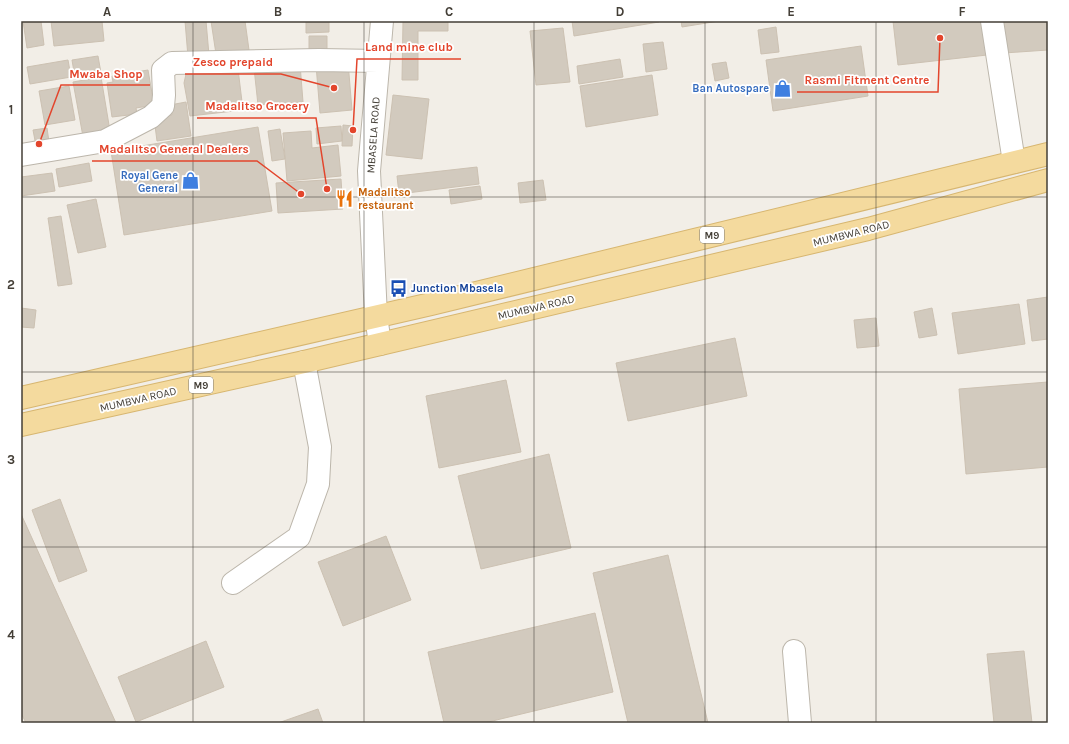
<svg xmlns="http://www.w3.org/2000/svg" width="1069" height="744" font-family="Karla,sans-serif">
	<rect width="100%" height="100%" fill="#f2eee7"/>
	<path fill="#d2cabe" stroke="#ccc1b2" d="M23,21H41L44,45L27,48Z
		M51,21H102L104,41L54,46Z
		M185,21H206L209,55L188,57Z
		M211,21H245L249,50L216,54Z
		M306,21H329V32L306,33Z
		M403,21H448V31H418V80H402Z
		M572,21H659V22L574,36Z
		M681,21H719L682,27Z
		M893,21H983L987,55L898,65Z
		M1002,21H1048V50L1004,53Z
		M776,27L779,52L761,54L758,30Z
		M563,28L570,82L536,85L530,31Z
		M309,36H327V49H309Z
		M663,42L667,69L646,72L643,44Z
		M861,46L868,96L773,111L766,60Z
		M98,56L101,73L75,78L72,60Z
		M620,59L623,77L579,84L577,66Z
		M68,60L71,77L30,84L27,67Z
		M348,62L352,110L320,113L316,65Z
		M726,62L729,78L715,81L712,64Z
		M300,64L303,102L258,105L254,68Z
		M238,69L243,110L190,116L184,83L186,74Z
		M148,70L154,105L136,108L137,114L112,117L107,83L113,82L112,76Z
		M652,75L658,115L586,127L580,86Z
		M101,77L111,137L84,142L73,82Z
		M69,86L75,120L45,125L39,91Z
		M393,95L429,99L422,159L386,155Z
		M186,102L191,136L157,141L154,118L172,115L170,105Z
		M343,125L353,126L352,146H342Z
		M341,126L342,141L317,144L316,128Z
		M258,127L272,211L124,235L111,151Z
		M47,128L50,149L37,151L33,130Z
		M280,129L285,159L272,161L268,131Z
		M311,131L312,148L338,145L341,176L287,181L283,133Z
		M89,163L92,181L59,187L56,169Z
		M477,167L479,184L399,194L397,176Z
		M52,173L55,191L21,196V177Z
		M341,179L343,209L278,213L276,183Z
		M543,180L546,200L520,203L518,183Z
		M480,186L482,199L451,204L449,190Z
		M96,199L106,247L78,253L67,205Z
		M61,216L72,284L58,286L48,218Z
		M1048,297V339L1032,341L1027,300Z
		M1019,304L1025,344L958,354L952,313Z
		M21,308L36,310L34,328L21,327Z
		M932,308L937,335L919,338L914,312Z
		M876,318L879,346L857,348L854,320Z
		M735,338L747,396L628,421L616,363Z
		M506,380L521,452L439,468L426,396Z
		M1048,382V467L966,474L959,389Z
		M549,454L571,548L481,569L458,476Z
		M60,499L87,571L59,582L32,510Z
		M21,514L116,723H26L21,713Z
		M386,536L411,600L343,626L318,562Z
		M668,555L708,723H628L593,573Z
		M595,613L613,692L484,723H444L428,652Z
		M206,641L224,687L136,722L118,677Z
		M1024,651L1032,723H994L987,654Z
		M318,709L323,723H278Z"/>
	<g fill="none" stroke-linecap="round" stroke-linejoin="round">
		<defs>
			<path id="minor" d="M992,21L1014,162
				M21,155L105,141L151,117L163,106L164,95L163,70L172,63L319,60L378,61
				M380,344L376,316L369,171L382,21
				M233,583L299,537L318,484L320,447L304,362
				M794,651L800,723"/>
			<path id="major" d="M21,398L431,304L1048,154
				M21,425L304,362L868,229L1048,180"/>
		</defs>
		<use href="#minor" stroke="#bcb6ab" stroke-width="24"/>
		<use href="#major" stroke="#d7b670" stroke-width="24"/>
		<use href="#minor" stroke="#fff" stroke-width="22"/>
		<use href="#major" stroke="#f4da9e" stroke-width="22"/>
	</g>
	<path fill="none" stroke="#443f37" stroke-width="1" stroke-opacity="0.55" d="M193,21V723M364,21V723M534,21V723M705,21V723M876,21V723M21,197H1048M21,372H1048M21,547H1048"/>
	<defs>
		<symbol id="shop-bare" viewBox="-9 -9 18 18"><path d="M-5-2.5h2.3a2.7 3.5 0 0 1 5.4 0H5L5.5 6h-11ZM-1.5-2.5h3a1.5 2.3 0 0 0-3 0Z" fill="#3f7fe0" stroke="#fff" stroke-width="2.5" paint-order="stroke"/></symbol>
		<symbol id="restaurant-bare" viewBox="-9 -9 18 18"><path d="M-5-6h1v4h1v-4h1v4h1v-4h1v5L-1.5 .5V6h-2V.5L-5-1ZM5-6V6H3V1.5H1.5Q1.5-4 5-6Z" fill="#e8710a" stroke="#fff" stroke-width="2.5" paint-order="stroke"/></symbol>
		<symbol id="bus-bare" viewBox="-9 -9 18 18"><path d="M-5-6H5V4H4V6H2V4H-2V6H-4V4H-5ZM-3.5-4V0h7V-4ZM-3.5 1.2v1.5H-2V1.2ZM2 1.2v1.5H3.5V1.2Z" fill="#1a4fb4" stroke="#fff" stroke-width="2.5" paint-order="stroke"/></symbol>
	</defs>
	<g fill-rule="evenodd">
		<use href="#shop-bare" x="770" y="76" width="25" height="25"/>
		<use href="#shop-bare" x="178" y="168" width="25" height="25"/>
		<use href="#restaurant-bare" x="332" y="186" width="25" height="25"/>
		<use href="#bus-bare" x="386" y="276" width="25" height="25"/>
	</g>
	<g text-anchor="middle" stroke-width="3.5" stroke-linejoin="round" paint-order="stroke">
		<g fill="#fff" stroke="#7c7973" stroke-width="1">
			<rect x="700" y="227" width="24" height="16" rx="3"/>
			<rect x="189" y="377" width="24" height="16" rx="3"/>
		</g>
		<g font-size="10" font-weight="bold" fill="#443f37">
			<text x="712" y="239">M9</text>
			<text x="201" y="389">M9</text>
		</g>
		<g font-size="11" font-weight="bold" fill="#366cbe" stroke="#fff" text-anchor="end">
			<text x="769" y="92">Ban Autospare</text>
			<text x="178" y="179">Royal Gene<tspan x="178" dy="13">General</tspan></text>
		</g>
		<g font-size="11" fill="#443f37" stroke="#fff">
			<text transform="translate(373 135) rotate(-86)" y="4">MBASELA ROAD</text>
			<text transform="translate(851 233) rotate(-14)" y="4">MUMBWA ROAD</text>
			<text transform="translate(536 307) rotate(-13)" y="4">MUMBWA ROAD</text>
			<text transform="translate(138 399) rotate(-13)" y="4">MUMBWA ROAD</text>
		</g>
		<g font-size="11" font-weight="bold" fill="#c56008" stroke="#fff" text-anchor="start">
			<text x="358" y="196">Madalitso<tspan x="358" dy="13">restaurant</tspan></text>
		</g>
		<g font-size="11" font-weight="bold" fill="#164399" stroke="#fff" text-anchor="start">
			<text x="411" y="292">Junction Mbasela</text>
		</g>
	</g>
	<path fill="none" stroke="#e3452c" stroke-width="1.5" d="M353 130L357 59H461M334 88L281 74H185M39 144L61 85H150M940 38L938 92H797M327 189L316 118H197M301 194L257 161H92"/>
	<g fill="#e3452c" stroke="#fff" stroke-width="1.5">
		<circle cx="353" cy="130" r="4"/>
		<circle cx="334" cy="88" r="4"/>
		<circle cx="39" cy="144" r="4"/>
		<circle cx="940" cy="38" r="4"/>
		<circle cx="327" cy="189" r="4"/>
		<circle cx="301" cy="194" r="4"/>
	</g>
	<g font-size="12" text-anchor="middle" font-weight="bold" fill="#e3452c" stroke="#fff" stroke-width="3.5" stroke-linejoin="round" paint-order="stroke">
		<text x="409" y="51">Land mine club</text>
		<text x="233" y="66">Zesco prepaid</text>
		<text x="106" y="78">Mwaba Shop</text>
		<text x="867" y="84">Rasmi Fitment Centre</text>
		<text x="257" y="110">Madalitso Grocery</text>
		<text x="174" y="153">Madalitso General Dealers</text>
	</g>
	<rect width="1069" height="744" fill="none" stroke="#ffffff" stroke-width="44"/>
	<rect x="22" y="22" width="1025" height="700" fill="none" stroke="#443f37" stroke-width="1.5"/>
	<g font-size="13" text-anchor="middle" font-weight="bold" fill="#443f37">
		<text x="107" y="16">A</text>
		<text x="278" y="16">B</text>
		<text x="449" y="16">C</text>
		<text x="620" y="16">D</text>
		<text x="791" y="16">E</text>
		<text x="962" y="16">F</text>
		<text x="11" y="114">1</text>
		<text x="11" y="289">2</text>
		<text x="11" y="464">3</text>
		<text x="11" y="639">4</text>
	</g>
</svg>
